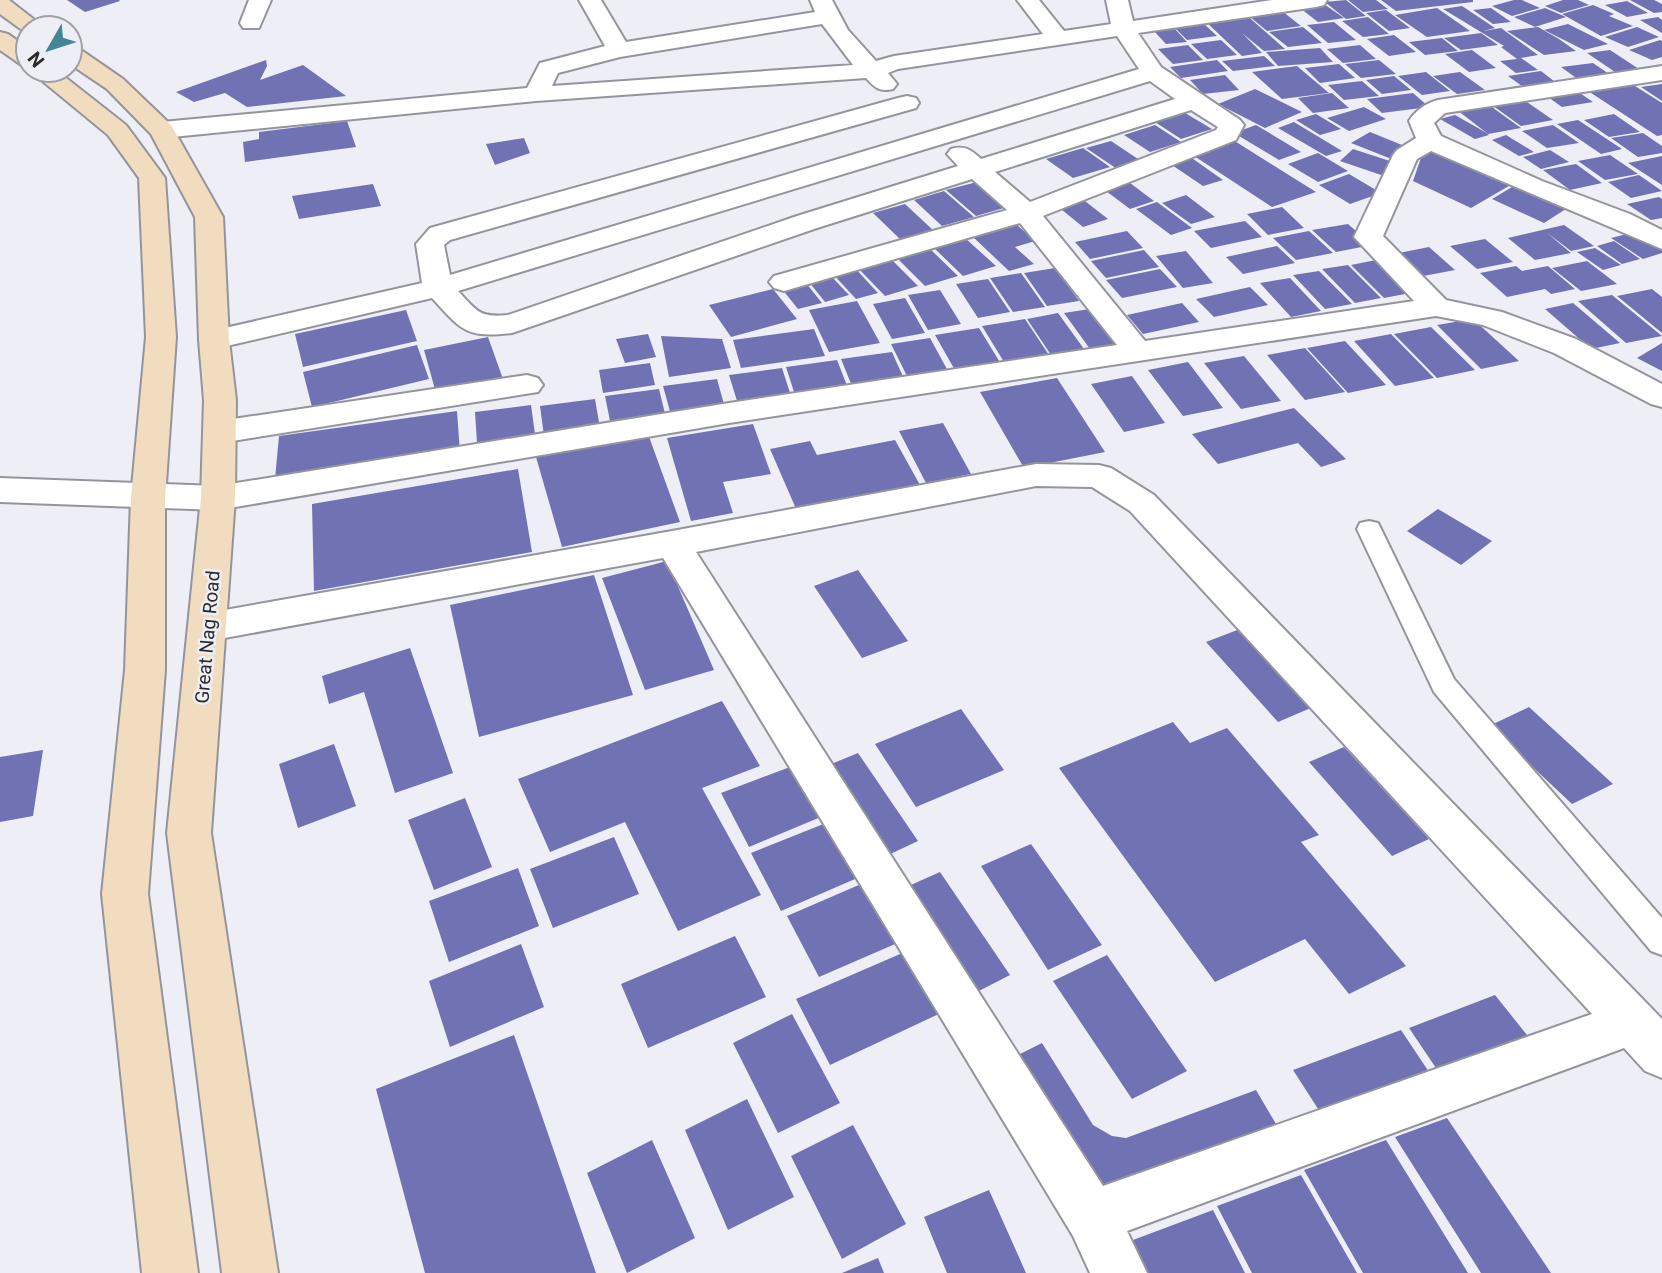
<svg xmlns="http://www.w3.org/2000/svg" width="1662" height="1273" font-family="Roboto,sans-serif">
	<rect width="100%" height="100%" fill="#eeeef6"/>
	<path fill="#7172b4" d="M67,0H119L120,1L85,12Z
		M1346,0L1366,16L1346,19L1325,2Z
		M1348,0H1376L1388,9L1363,12Z
		M1381,0H1473V2L1396,11Z
		M1514,0H1522L1540,8L1512,16L1492,6Z
		M1563,0H1578L1589,5L1561,13L1545,6Z
		M1630,0H1654L1662,4V12L1654,13Z
		M1627,1L1648,13L1627,17L1605,5Z
		M1321,2L1344,18L1318,22L1296,5Z
		M1593,5L1614,14L1609,16L1633,26L1601,36L1562,14Z
		M1462,6L1495,28L1483,31L1501,28L1538,55L1521,58L1538,70L1516,73L1500,61L1517,59L1501,47L1504,46L1443,9Z
		M1437,8L1470,31L1427,37L1395,15Z
		M1491,8L1511,22L1493,24L1473,10Z
		M1545,8L1566,17L1535,27L1514,17Z
		M1386,10L1410,28L1389,31L1366,13Z
		M1282,11L1301,26L1267,31L1249,16Z
		M1244,13L1285,49L1264,51L1242,33L1262,53L1242,56L1203,19Z
		M1368,17L1389,34L1363,37L1342,21Z
		M1658,17L1662,20V33L1640,20Z
		M1202,22L1217,36L1187,40L1173,26Z
		M1334,22L1356,40L1328,43L1307,25Z
		M1568,24L1608,44L1584,50L1544,30Z
		M1173,27L1187,42L1166,44L1153,30Z
		M1303,27L1322,43L1288,47L1269,32Z
		M1538,27L1559,39L1576,51L1544,55L1507,31Z
		M1637,27L1659,37L1628,47L1605,37Z
		M1481,33L1498,45L1461,50L1444,38Z
		M1394,35L1416,52L1389,56L1367,39Z
		M1442,38L1458,51L1425,55L1409,42Z
		M1221,40L1237,55L1207,59L1191,44Z
		M1660,40L1662,41V57L1652,60L1629,50Z
		M1188,45L1203,60L1173,64L1158,49Z
		M1360,45L1376,59L1343,63L1327,49Z
		M1320,48L1333,62L1278,66L1266,52Z
		M1472,50L1496,68L1469,72L1445,54Z
		M1610,50L1645,73L1621,76L1587,53Z
		M1264,56L1275,66L1233,71L1222,61Z
		M266,60L267,66L260,80L303,65L346,96L247,107L225,93L194,102L176,92Z
		M1217,60L1228,71L1181,78L1170,67Z
		M1379,60L1396,74L1361,78L1345,64Z
		M1593,63L1612,76L1579,80L1561,67Z
		M1339,64L1355,78L1320,83L1305,68Z
		M1297,66L1329,93L1282,99L1252,72Z
		M1541,71L1559,85L1526,89L1508,76Z
		M1426,72L1450,91L1422,95L1398,76Z
		M1460,72L1485,90L1457,94L1433,76Z
		M1225,75L1239,90L1203,94L1190,80Z
		M1394,76L1411,90L1382,94L1366,80Z
		M1362,81L1379,96L1344,100L1328,85Z
		M1627,81L1662,103V135L1657,136L1585,89Z
		M1662,84V101L1641,87Z
		M1571,87L1593,102L1562,107L1541,92Z
		M1255,89L1302,112L1265,128L1218,104Z
		M1332,93L1349,108L1313,113L1298,98Z
		M1413,93L1429,107L1382,113L1367,99Z
		M1521,98L1553,120L1521,126L1489,103Z
		M1489,105L1521,128L1488,134L1457,110Z
		M1364,107L1386,119L1349,131L1327,118Z
		M1185,113L1212,129L1181,139L1155,122Z
		M1316,114L1341,129L1320,135L1296,120Z
		M1614,114L1640,132L1609,137L1584,120Z
		M1455,115L1485,132L1489,135L1475,139L1440,119Z
		M1578,120L1622,149L1601,154L1557,124Z
		M347,121L356,147L245,162L243,142L259,139V132Z
		M1294,122L1342,151L1326,156L1278,128Z
		M1155,125L1181,142L1150,152L1124,135Z
		M1256,125L1301,152L1279,160L1234,133Z
		M1553,125L1579,143L1547,148L1522,131Z
		M1370,132L1407,147L1389,158L1351,143Z
		M1643,133L1662,146V153L1638,157L1611,138Z
		M1506,135L1534,152L1519,156L1492,140Z
		M524,138L530,153L495,165L486,144Z
		M1233,140L1316,192L1272,207L1191,154Z
		M1111,141L1141,161L1117,169L1086,148Z
		M1083,148L1110,167L1073,178L1046,159Z
		M1353,149L1396,163L1384,176L1340,161Z
		M1439,150L1514,183L1471,208L1413,181L1423,152L1432,153Z
		M1550,150L1569,162L1541,169L1523,157Z
		M1318,153L1348,171L1318,182L1288,164Z
		M1610,155L1638,174L1605,180L1578,161Z
		M1189,156L1223,180L1203,186L1169,163Z
		M1662,156V185L1628,163Z
		M1576,164L1602,183L1570,190L1543,170Z
		M1349,174L1381,193L1350,204L1319,185Z
		M1639,175L1662,191L1631,198L1608,182Z
		M1126,180L1154,201L1130,209L1102,188Z
		M977,182L1007,207L976,216L946,190Z
		M373,184L381,206L299,219L292,196Z
		M1517,184L1569,207L1544,223L1492,199Z
		M944,191L974,217L942,226L914,200Z
		M1186,195L1215,217L1191,224L1162,203Z
		M1659,197L1662,199V218L1651,220L1627,204Z
		M1081,198L1108,219L1083,227L1056,205Z
		M1157,202L1192,228L1171,235L1136,209Z
		M905,204L934,231L901,240L873,213Z
		M1282,207L1304,228L1268,235L1247,214Z
		M1245,221L1262,237L1211,248L1194,231Z
		M1348,224L1372,245L1336,252L1312,230Z
		M1017,225L1035,241L1015,247L1034,264L1009,271L973,237Z
		M1564,225L1594,246L1571,251L1546,232L1571,253L1535,260L1508,238Z
		M1127,231L1143,248L1090,259L1075,242Z
		M1309,231L1333,253L1296,260L1273,238Z
		M1635,232L1662,249V253L1643,259L1611,238Z
		M965,238L996,266L963,276L933,247Z
		M1485,239L1513,262L1477,269L1450,246Z
		M1614,241L1640,259L1622,264L1597,246Z
		M1277,246L1295,263L1243,274L1226,257Z
		M928,247L958,276L925,286L896,257Z
		M1429,247L1455,270L1418,277L1394,254Z
		M1595,248L1621,265L1603,270L1577,252Z
		M1144,250L1159,267L1106,278L1091,261Z
		M1186,251L1213,283L1183,288L1156,256Z
		M889,257L918,286L885,296L856,266Z
		M1376,260L1410,293L1384,298L1351,265Z
		M1587,261L1617,284L1581,291L1552,268Z
		M1348,265L1381,298L1355,303L1322,269Z
		M1516,266L1522,271L1548,266L1575,289L1551,294L1545,289L1507,297L1480,273Z
		M854,267L878,293L856,299L832,273Z
		M1055,268L1079,301L1047,306L1024,273Z
		M1160,269L1177,287L1122,298L1106,280Z
		M1319,271L1352,304L1325,309L1293,275Z
		M1021,273L1045,307L1013,312L990,278Z
		M831,276L849,295L825,302L809,282Z
		M1290,278L1321,311L1291,317L1260,283Z
		M988,279L1010,312L978,318L956,284Z
		M806,283L822,303L798,309L782,289Z
		M1250,287L1268,305L1214,317L1196,299Z
		M773,289L797,319L731,337L709,305Z
		M1652,289L1662,297V333L1617,296Z
		M940,290L961,324L928,330L908,295Z
		M1612,295L1662,336L1626,343L1578,301Z
		M905,298L925,333L892,339L873,304Z
		M857,301L880,343L829,352L809,310Z
		M1182,303L1199,322L1143,334L1127,315Z
		M1573,303L1620,343L1591,349L1545,309Z
		M1096,308L1122,343L1090,349L1064,313Z
		M406,310L417,341L303,367L295,334Z
		M1058,313L1084,349L1051,355L1027,319Z
		M1025,319L1049,355L1004,362L982,326Z
		M1473,319L1519,361L1481,369L1437,325Z
		M1431,327L1475,370L1437,378L1394,334Z
		M979,328L1001,364L956,372L935,335Z
		M814,329L825,356L741,368L733,340Z
		M648,334L656,357L625,363L616,339Z
		M1391,334L1434,378L1395,386L1354,341Z
		M661,336L722,339L731,368L669,377Z
		M488,337L503,379L436,393L424,350Z
		M930,338L948,371L908,378L891,344Z
		M1345,341L1386,385L1348,393L1307,348Z
		M1662,343V371L1637,358Z
		M417,345L429,379L312,407L303,372Z
		M1305,348L1345,392L1305,400L1267,355Z
		M892,352L904,379L852,386L841,359Z
		M1244,356L1281,401L1241,409L1204,363Z
		M837,360L848,388L795,395L786,367Z
		M1188,362L1223,408L1183,416L1148,370Z
		M650,363L655,385L603,393L599,370Z
		M782,368L791,396L738,404L729,375Z
		M1132,376L1165,423L1124,432L1091,384Z
		M1057,378L1105,452L1024,468L980,392Z
		M717,379L725,408L671,415L663,386Z
		M659,389L666,418L611,426L605,396Z
		M595,399L600,428L544,436L540,406Z
		M531,405L535,434L477,443L475,412Z
		M1294,408L1346,459L1321,467L1298,443L1218,464L1192,434Z
		M457,411L460,453L275,479L279,436Z
		M943,423L971,474L926,483L899,431Z
		M753,424L771,474L723,482L733,513L691,521L667,438Z
		M648,434L680,522L562,547L536,457Z
		M895,440L920,485L797,511L770,449L810,441L817,455Z
		M518,469L532,552L314,591L312,504Z
		M1438,509L1492,541L1461,565L1407,531Z
		M667,561L714,670L645,690L602,578Z
		M858,570L908,641L862,658L814,586Z
		M594,575L633,695L479,737L450,605Z
		M1240,629L1313,707L1278,722L1206,642Z
		M410,648L453,773L395,793L364,692L329,704L322,676Z
		M722,701L760,766L702,788L761,895L678,931L625,822L550,852L518,779Z
		M1529,707L1613,784L1572,804L1489,726Z
		M961,709L1004,770L916,807L875,744Z
		M1173,722L1190,743L1227,728L1319,835L1301,842L1406,966L1349,994L1305,939L1215,982L1059,768Z
		M334,744L356,806L298,828L279,764Z
		M1344,747L1429,839L1392,856L1309,762Z
		M43,750L33,816L0,822V757Z
		M858,753L918,841L884,857L824,767Z
		M798,764L828,814L749,847L721,793Z
		M465,798L492,867L434,890L408,820Z
		M831,821L862,876L781,911L751,853Z
		M614,837L639,894L553,928L530,869Z
		M1031,844L1102,945L1048,970L981,866Z
		M518,868L539,926L449,962L429,901Z
		M940,872L1010,975L973,994L904,888Z
		M868,881L902,941L819,977L787,916Z
		M735,936L766,997L648,1048L621,984Z
		M521,944L544,1007L450,1047L429,981Z
		M907,951L943,1012L830,1065L796,999Z
		M1107,955L1187,1071L1132,1099L1053,981Z
		M1495,995L1527,1035L1438,1071L1409,1028Z
		M792,1014L840,1103L778,1133L733,1043Z
		M1401,1030L1431,1075L1322,1115L1293,1070Z
		M514,1035L596,1273H425L376,1089Z
		M1042,1043L1093,1125L1112,1136L1126,1138L1256,1090L1279,1129L1119,1189L1102,1186L1008,1060Z
		M747,1099L794,1197L728,1230L685,1130Z
		M1447,1118L1551,1273H1481L1395,1137Z
		M853,1125L906,1224L842,1259L791,1156Z
		M652,1140L695,1238L627,1273L587,1173Z
		M1386,1140L1468,1273H1363L1304,1170Z
		M1301,1175L1357,1273H1252L1217,1206Z
		M989,1190L1026,1273H947L924,1217Z
		M1213,1210L1245,1273H1139L1125,1243Z
		M878,1258L884,1273H842Z"/>
	<g fill="none" stroke-linecap="round" stroke-linejoin="round">
		<defs>
			<path id="service" d="M1369,521L1378,523L1381,529L1454,679L1662,918V955L1651,951L1434,692L1357,529L1360,523Z"/>
			<path id="minor" d="M249,0H271L259,28H243L240,23Z
				M579,0H601L626,42L815,12L810,0H832L848,30L876,61L894,56L1043,34L1017,0H1039L1064,31L1111,24L1106,0H1128L1133,21L1272,0H1327L1324,5L1316,7L1138,33L1161,67L1240,120L1244,125L1236,140L1043,216L1145,341L1414,301L1354,237L1393,155L1397,150L1416,138L1409,121C1415,111 1426,103 1438,100L1662,66V80L1445,113L1434,123L1441,136L1542,181L1630,214L1662,230V249L1431,151L1417,159L1383,236L1446,300L1502,312L1576,339L1662,384V407L1651,404L1554,353L1483,325L1436,316L729,423L218,510L0,502V478L218,486L729,403L1117,345L1020,223L784,291L774,288L769,282L774,276L1007,210L972,179L817,228L512,333C466,338 462,331 432,298L214,349L203,347L199,340L203,333L422,283L416,244L430,228L898,98L907,96L916,98L919,103L916,108L450,240L444,245L450,275L1139,69L1117,36L898,69L888,73L897,84L893,89C880,92 875,88 866,78L536,101L162,138L153,135L149,130L153,125L162,122L527,88L540,63L605,46ZM822,24L853,65L552,86L558,73L620,57ZM1150,81L1175,99L981,159C971,150 965,145 951,149L947,154L958,166L797,216L508,315C479,318 477,311 458,291ZM1191,110L1218,127L1216,130L1030,202L995,172Z
				M527,375L538,378L543,385L538,392L220,443L208,439L203,432L208,425L220,421Z
				M1036,464L1099,465L1111,468L1154,495L1662,1019V1078L1645,1071L1624,1048L1127,1231L1147,1273H1090L1073,1236L663,558L208,641L194,637L189,627L194,617L208,613L672,531ZM1036,486L1092,487L1130,511L1592,1014L1103,1186L696,552Z"/>
			<path id="secondary" d="M0,0H9L45,28H28L26,33L0,14Z
				M0,32L8,34L28,48V66L20,64L0,50Z
				M70,46L78,48L123,79L171,125L223,217L229,340L236,400L235,498L211,833L278,1273H222L167,833L201,498L204,400L199,340L195,217L151,134L107,89L70,64Z
				M29,70H56L126,125L165,178L176,337L165,498V670L148,894L198,1273H142L102,894L125,670L131,498L146,337L139,178L108,135Z"/>
		</defs>
		<use href="#service" stroke="#94959c" stroke-width="4"/>
		<use href="#minor" stroke="#94959c" stroke-width="4"/>
		<use href="#secondary" stroke="#94959c" stroke-width="4"/>
		<use href="#service" fill="#fff" fill-rule="evenodd"/>
		<use href="#minor" fill="#fff" fill-rule="evenodd"/>
		<use href="#secondary" fill="#f1dcbf" fill-rule="evenodd"/>
	</g>
	<g text-anchor="middle" stroke-width="5" stroke-linejoin="round" paint-order="stroke">
		<g font-size="19" fill="#2b2b2e" stroke="#eeeef6">
			<text transform="translate(207 637) rotate(-85)" y="7">Great Nag Road</text>
		</g>
	</g>
	<g transform="translate(49 49) rotate(231)"><circle r="33" fill="#eeeef6" stroke="#a0a0a6" stroke-width="2"/>
	<path d="M0-5L12 26L0 18L-12 26Z" fill="#428793"/>
	<text y="-10" font-size="19" font-weight="bold" text-anchor="middle" fill="#2b2b2e">N</text>
	</g>
</svg>
